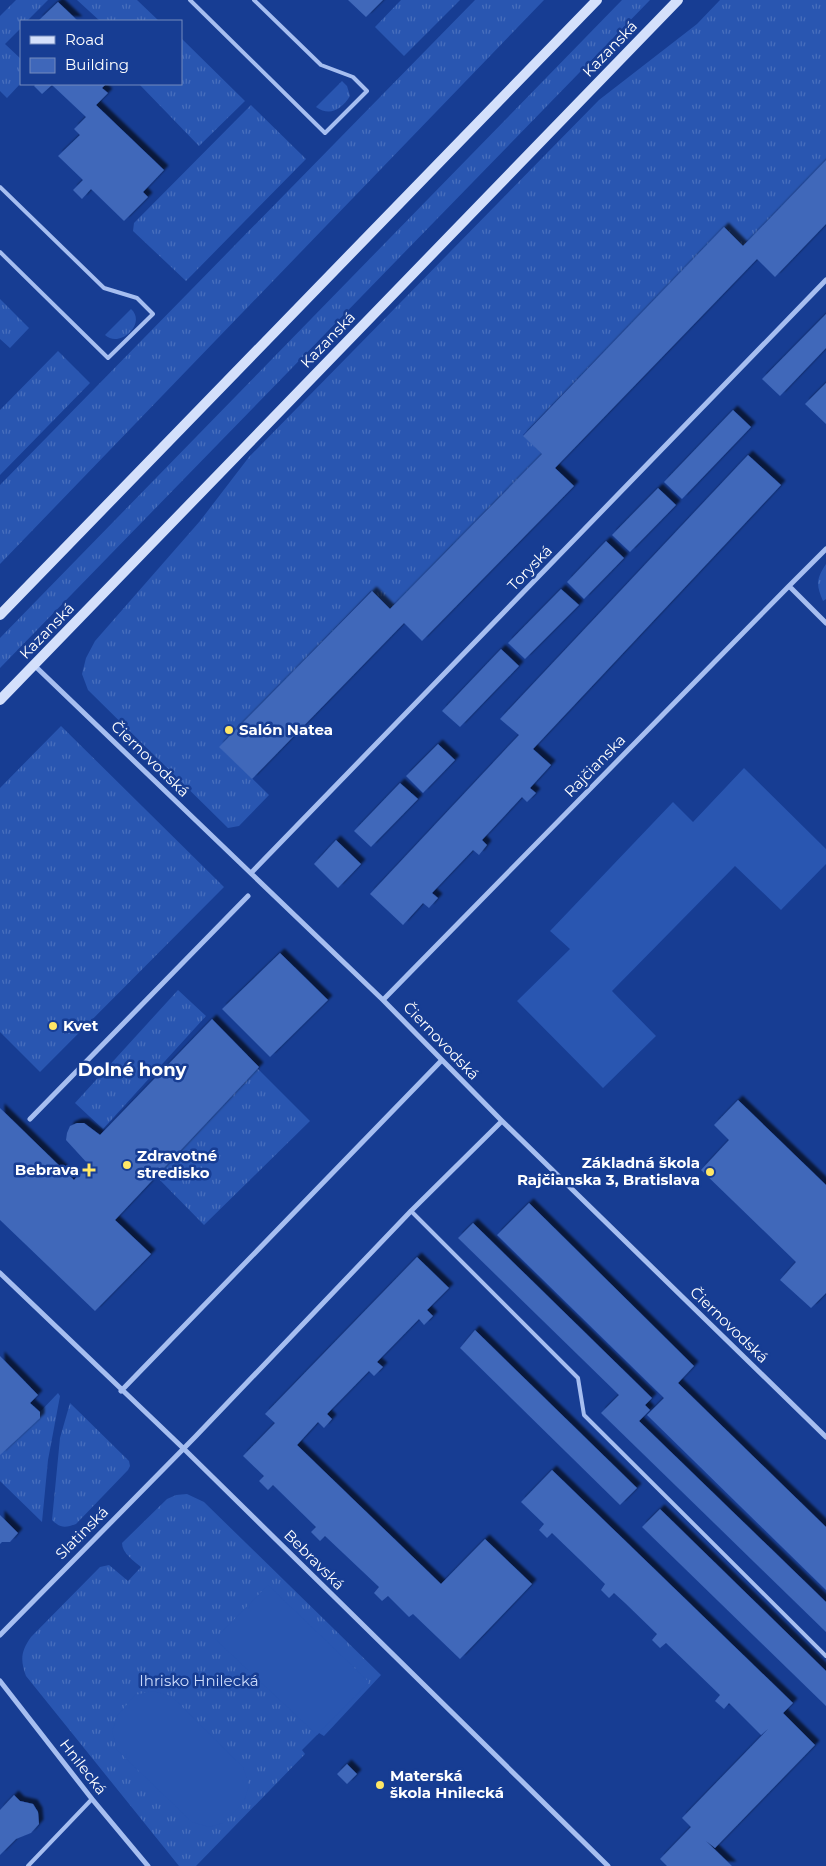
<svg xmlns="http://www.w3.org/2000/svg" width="826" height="1866" font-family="Montserrat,sans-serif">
	<defs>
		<pattern id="grass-tufts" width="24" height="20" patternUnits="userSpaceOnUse" patternTransform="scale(1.25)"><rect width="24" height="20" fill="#2956b1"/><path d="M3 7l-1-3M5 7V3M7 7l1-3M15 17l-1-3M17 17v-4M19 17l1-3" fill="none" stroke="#496fbd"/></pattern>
		<filter id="shadow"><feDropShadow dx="4.5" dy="-4.5" stdDeviation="1" flood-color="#0009"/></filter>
	</defs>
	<rect width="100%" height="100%" fill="#173d93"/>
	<path fill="url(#grass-tufts)" d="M16,0H48L27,21H21V28L5,44L21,59V83L7,98L0,91V16Z
		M77,0H137L159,21H100Z
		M401,0H460L404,56L375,27Z
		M475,0H544L0,564V485Z
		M622,0H650L0,668V638Z
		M720,0H826V160L743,246L724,228L523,435L542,454L390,609L371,591L220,747L269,795L239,826L228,828L88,690L82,674L86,658L95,641L200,521L249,457L599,100L697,24Z
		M181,38L245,101L199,146L139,84H181Z
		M342,81L347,86L350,96C342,109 330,117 316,107Z
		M251,105L306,159L186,281L133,231L134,223Z
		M0,299L29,328L10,348L0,339Z
		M131,309C147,323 120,349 105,335Z
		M58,351L90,383L0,475V410Z
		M826,564V599L823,601C816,585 816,579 826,564Z
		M61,726L224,887L40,1072L0,1032V788Z
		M178,990L206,1016L103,1129L75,1103Z
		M257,1068L310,1121L204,1225L156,1176Z
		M58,1393L60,1396L48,1460L42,1522L0,1481V1454Z
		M70,1403L129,1461L130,1466L128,1470L76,1524C65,1528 60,1528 52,1520L60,1438Z
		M187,1494L204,1502L381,1675L324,1736L319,1733L302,1750L305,1754L196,1866H179L26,1676C20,1660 21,1651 31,1637L100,1567L109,1565L128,1581L141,1567C134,1561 122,1553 122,1543L167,1499L176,1495Z"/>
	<path fill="#2956b1" d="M744,768L826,849V864L781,910L735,866L612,991L656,1036L603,1088L517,1001L570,949L550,931L673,802L693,822Z
		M268,1585L369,1682L317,1735L215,1639Z
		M153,1691L171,1696L243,1767L249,1785L244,1802L223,1823L209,1827L192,1822L117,1750L112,1731L118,1715L135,1695Z"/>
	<path fill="#3f67ba" filter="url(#shadow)" d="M348,0H383L366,17Z
		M58,2L78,21H38Z
		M36,84H106L102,88L108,93L96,105L164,170L143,192L148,197L124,221L91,189L82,199L73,190L83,180L58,156L80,135L74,129L86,117L52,85L42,94L34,86Z
		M826,160V224L775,277L757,259L555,468L574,486L422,641L404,623L252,779L219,747L372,591L390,609L542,454L523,436L724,227L743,246Z
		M826,314V348L780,396L762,379Z
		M826,383V424L805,404Z
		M733,410L751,427L682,499L664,482Z
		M748,455L781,485L533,749L551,765L530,788L536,793L527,802L522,797L482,840L487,845L479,855L473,850L432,893L438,898L429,908L423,903L403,925L370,894L519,735L500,719Z
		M658,488L676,505L630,552L612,535Z
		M606,541L624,558L584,599L567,582Z
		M561,589L579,605L525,659L508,643Z
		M501,649L519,666L460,727L442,711Z
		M438,744L455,760L423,793L406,776Z
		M400,783L418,799L371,847L354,831Z
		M336,840L361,864L338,888L314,864Z
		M280,953L328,1000L270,1057L222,1009Z
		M212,1019L259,1067L115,1220L151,1254L95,1311L0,1220V1108L74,1180L88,1164L66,1140L67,1133L70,1126L77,1123H84L100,1135Z
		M738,1100L826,1185V1293L811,1308L780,1280L796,1262L701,1170L729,1140L714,1125Z
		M529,1203L694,1366L678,1383L826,1527V1590L647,1415L664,1398L497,1235Z
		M473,1223L652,1398L645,1405L650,1410L639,1421L826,1602V1632L601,1413L619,1395L458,1238Z
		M417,1257L449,1288L427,1310L433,1316L424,1325L419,1319L377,1362L383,1367L374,1376L369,1371L327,1414L332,1419L324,1428L318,1422L297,1445L441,1584L485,1539L532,1584L460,1659L413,1614L409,1617L388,1596L382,1601L374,1593L379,1587L325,1536L320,1541L311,1532L316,1527L273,1485L268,1490L259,1481L264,1476L243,1456L275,1423L265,1414Z
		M475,1330L637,1488L620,1505L460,1348Z
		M0,1356L38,1395L30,1403L40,1412V1418L0,1455Z
		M552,1470L793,1703L783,1713L815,1745L715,1848L706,1841L732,1866H667L660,1859L691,1827L682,1818L768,1729L761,1735L729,1703L724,1709L715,1701L720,1695L666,1643L660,1648L652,1640L657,1634L625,1603L614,1593L609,1598L601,1590L605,1584L552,1533L547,1538L539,1530L544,1524L521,1502Z
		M660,1509L826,1671V1706L642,1527Z
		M0,1515L18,1533L10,1542H2L0,1544Z
		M347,1764L357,1774L347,1784L337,1774Z
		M14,1795L20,1801L33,1804L38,1812L39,1824L31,1833L16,1839L0,1855V1810Z"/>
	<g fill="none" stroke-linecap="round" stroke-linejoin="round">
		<path stroke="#a6bef0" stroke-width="4" d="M190,0L325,133L367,91L353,77L321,65L254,0
			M0,187L104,288L137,298L153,314L108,358L0,252
			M411,1211L578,1378L584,1415L826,1656
			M28,1866L92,1799"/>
		<path stroke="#a6bef0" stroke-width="5" d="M789,586L826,549
			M35,666L383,1000L502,1121L826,1437
			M251,873L826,280
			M383,1000L789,586L826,623
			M30,1119L248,896
			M0,1273L183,1448L608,1866
			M121,1391L441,1061
			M0,1635L195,1437L411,1211L502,1121
			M0,1681L92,1799L148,1866"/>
		<path stroke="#d4e0fb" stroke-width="10" d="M0,615L597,0
			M0,700L678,0"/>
	</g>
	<g fill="#ffe766" stroke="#173d93" stroke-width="2">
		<circle cx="229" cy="730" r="5"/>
		<circle cx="53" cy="1026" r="5"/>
		<circle cx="127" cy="1165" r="5"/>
		<path d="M86.5 1162.5h5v5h5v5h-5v5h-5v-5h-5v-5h5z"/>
		<circle cx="710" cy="1172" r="5"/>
		<circle cx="380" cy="1785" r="5"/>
	</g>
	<g text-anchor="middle" stroke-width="5" stroke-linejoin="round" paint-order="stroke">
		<g font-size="15" fill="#fff" stroke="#173d93">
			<text transform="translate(610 49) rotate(-46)" y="5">Kazanská</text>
			<text transform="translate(328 340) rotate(-46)" y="5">Kazanská</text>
			<text transform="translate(530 568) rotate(-46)" y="5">Toryská</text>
			<text transform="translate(47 631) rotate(-46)" y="5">Kazanská</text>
			<text transform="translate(150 759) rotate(44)" y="5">Čiernovodská</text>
			<text transform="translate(595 766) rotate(-46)" y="5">Rajčianska</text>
			<text transform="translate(441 1041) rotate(46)" y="5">Čiernovodská</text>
			<text transform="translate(729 1325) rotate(44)" y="5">Čiernovodská</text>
			<text transform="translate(82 1533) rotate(-45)" y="5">Slatinská</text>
			<text transform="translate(314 1560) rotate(45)" y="5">Bebravská</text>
			<text transform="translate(83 1767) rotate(52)" y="5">Hnilecká</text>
		</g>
		<g font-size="15" font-weight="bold" fill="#fff" stroke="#173d93" text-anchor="start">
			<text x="239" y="735">Salón Natea</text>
			<text x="63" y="1031">Kvet</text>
			<text x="137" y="1161">Zdravotné<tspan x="137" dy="17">stredisko</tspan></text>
			<text x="700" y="1168" text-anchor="end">Základná škola<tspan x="700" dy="17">Rajčianska 3, Bratislava</tspan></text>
			<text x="79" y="1175" text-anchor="end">Bebrava</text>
			<text x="390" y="1781">Materská<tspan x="390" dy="17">škola Hnilecká</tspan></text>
		</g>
		<g font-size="15" fill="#cddcfb" stroke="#173d93">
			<text x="199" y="1686">Ihrisko Hnilecká</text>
		</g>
		<g font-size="18" font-weight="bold" fill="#fff" stroke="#173d93">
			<text x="132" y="1076">Dolné hony</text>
		</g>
	</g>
	<rect x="20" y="20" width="162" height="65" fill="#173d93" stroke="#748bbe"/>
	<rect x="30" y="36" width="25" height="8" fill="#d4e0fb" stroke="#748bbe"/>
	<text x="65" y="45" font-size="15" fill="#ffffff">Road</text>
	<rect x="30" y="58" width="25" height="15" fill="#3f67ba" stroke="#748bbe"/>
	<text x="65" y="70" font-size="15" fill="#ffffff">Building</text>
</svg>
